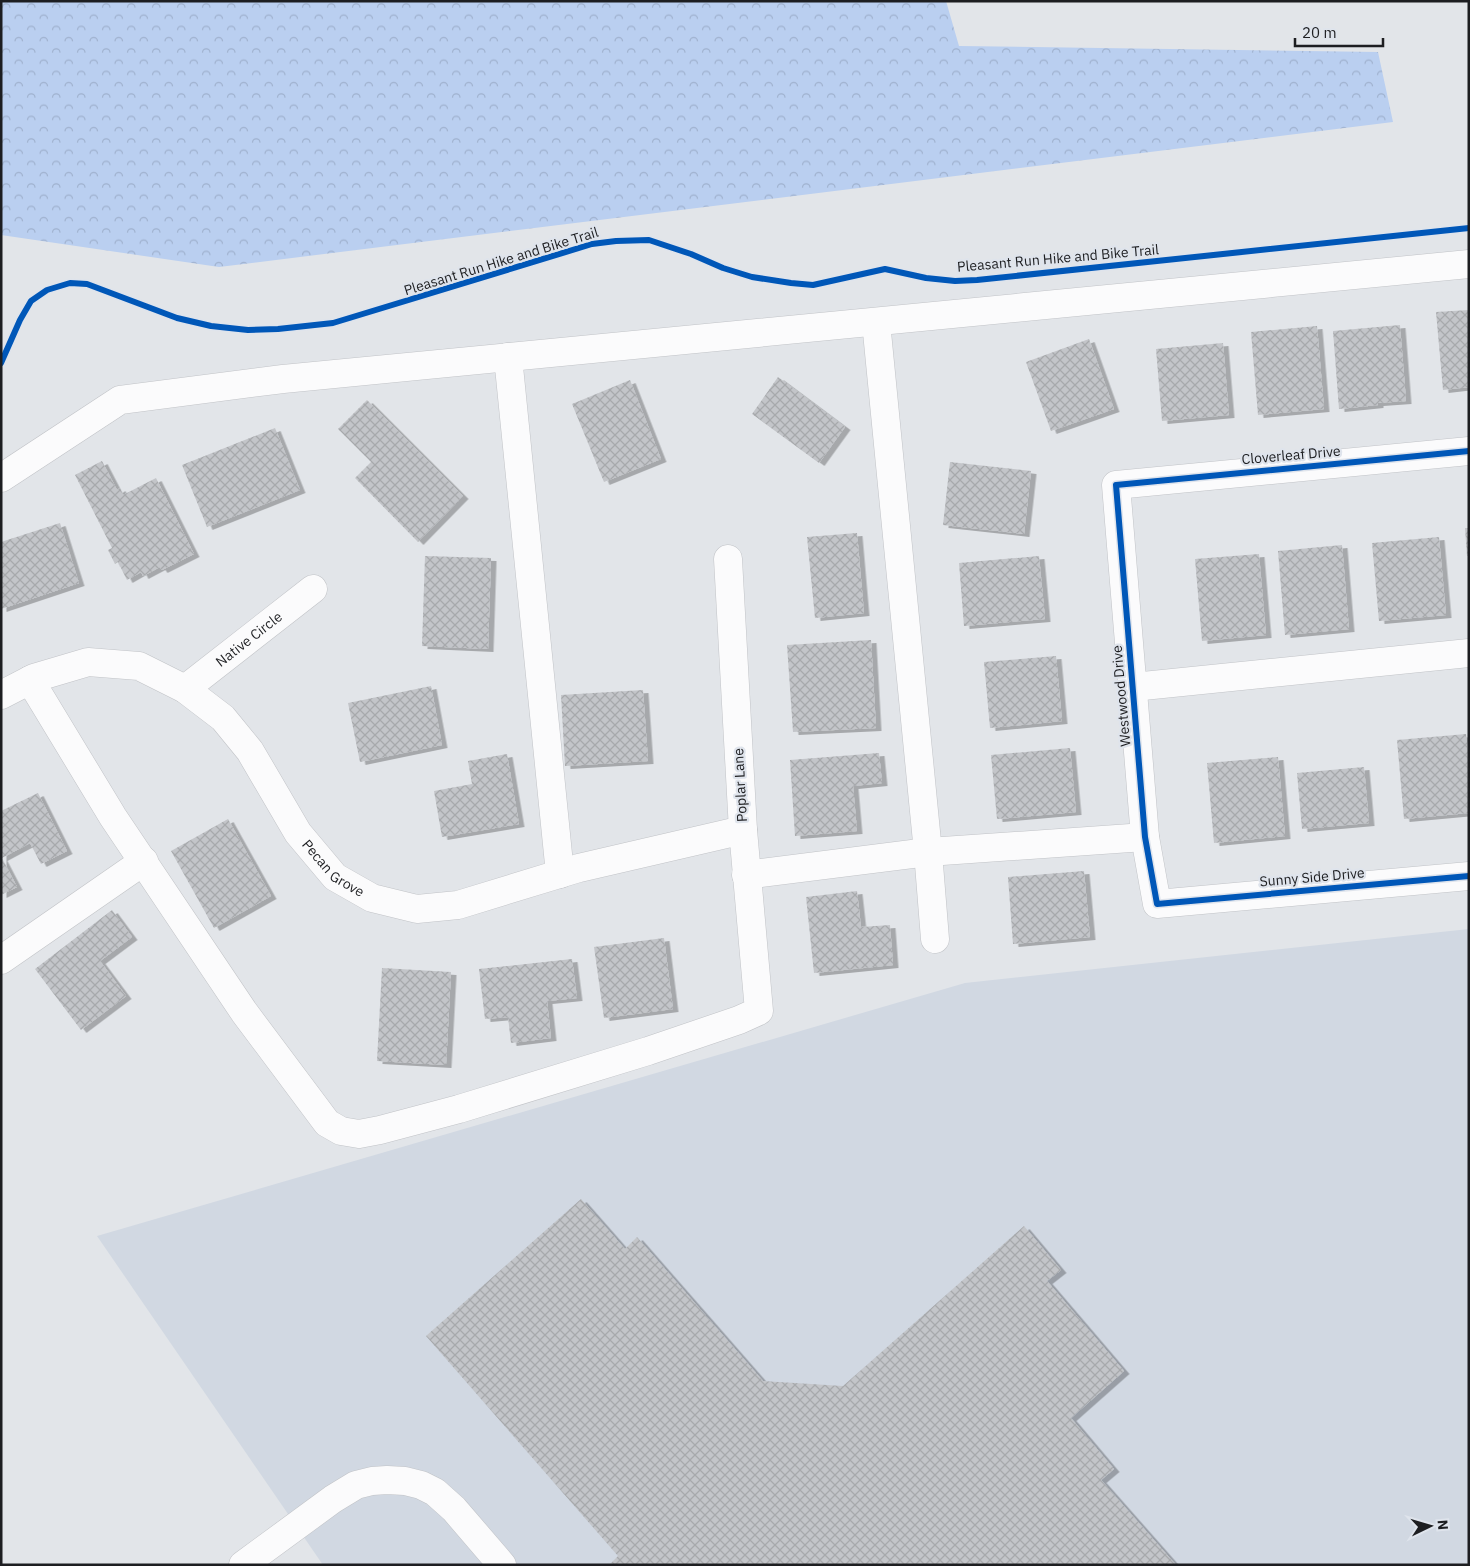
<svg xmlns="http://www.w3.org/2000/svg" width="1470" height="1566" font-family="'IBM Plex Sans',sans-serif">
	<defs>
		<pattern id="forest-crowns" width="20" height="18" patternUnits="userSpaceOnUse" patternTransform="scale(1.25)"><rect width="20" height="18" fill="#bacff0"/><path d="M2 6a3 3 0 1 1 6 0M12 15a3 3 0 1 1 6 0" fill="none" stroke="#9fb1ce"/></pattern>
		<pattern id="building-cross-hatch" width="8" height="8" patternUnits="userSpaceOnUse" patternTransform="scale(1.25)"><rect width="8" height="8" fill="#c3c5c9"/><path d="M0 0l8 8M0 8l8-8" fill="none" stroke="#a7a9ac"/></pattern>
		<filter id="shadow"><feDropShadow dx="5.5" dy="3" stdDeviation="0" flood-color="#0004"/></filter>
	</defs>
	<rect width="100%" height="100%" fill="#e2e5e9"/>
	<path fill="#d1d8e2" d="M1469,929V1565H323L97,1236L965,983Z"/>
	<path fill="url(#forest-crowns)" d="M1,1H946L959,46L1378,52L1393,122L219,267L1,235Z"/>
	<path fill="url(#building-cross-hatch)" filter="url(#shadow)" d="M1469,310V387L1443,390L1436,312Z
		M1400,325L1406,401L1378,403V405L1339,409L1333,331Z
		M1317,326L1324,409L1258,415L1251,332Z
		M1089,339L1114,409L1051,431L1026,362Z
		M1223,343L1229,415L1162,421L1156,349Z
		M778,377L845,427L819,463L752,414Z
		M630,380L661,459L604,482L572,404Z
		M367,400L463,496L418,542L355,478L371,462L338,429Z
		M275,428L300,490L207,527L182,465Z
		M102,461L117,490L120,488L123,495L156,478L194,554L162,570L160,567L143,576L141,572L127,580L118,562L115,564L108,550L112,548L75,475Z
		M950,462L1031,471L1024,534L943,525Z
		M60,523L79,583L1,609V542Z
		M1465,528H1469V556H1467Z
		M857,533L864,613L815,618L807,537Z
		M1439,537L1446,615L1379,621L1372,543Z
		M1342,545L1349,629L1285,635L1278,551Z
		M1259,554L1266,635L1202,641L1195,559Z
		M425,556L491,558L488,649L422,646Z
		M1039,556L1045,619L964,626L959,563Z
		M871,640L876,728L793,732L787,645Z
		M1056,656L1062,721L990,728L984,662Z
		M431,686L442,745L360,762L348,703Z
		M643,690L648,761L565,766L561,695Z
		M1466,734L1469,762V813L1404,819L1397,740Z
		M1070,748L1076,812L997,819L991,755Z
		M879,753L882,783L853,786L857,831L795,836L790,760Z
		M507,754L519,824L442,837L434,791L472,784L468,761Z
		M1278,757L1285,836L1214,843L1207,763Z
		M1364,767L1369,823L1302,829L1297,773Z
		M38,793L67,851L41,864L30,843L2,858L17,887L1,895V811Z
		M228,819L271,896L214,928L171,851Z
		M1084,871L1090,937L1013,944L1008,877Z
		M857,891L861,927L890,925L893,965L814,973L806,897Z
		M112,910L132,937L100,961L126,996L81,1030L35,969Z
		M664,938L673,1009L604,1018L594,947Z
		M572,959L577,998L547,1001L551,1038L511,1043L508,1017L485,1019L479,969Z
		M382,968L451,972L446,1065L377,1061Z
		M581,1199L625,1249L637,1237L763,1381L843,1386L1024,1226L1061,1270L1047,1281L1124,1371L1071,1418L1114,1469L1101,1480L1176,1565H609L618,1556L426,1336Z"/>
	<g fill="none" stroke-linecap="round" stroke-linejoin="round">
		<defs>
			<g id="minor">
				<path d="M876,322L928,852L935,939"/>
				<path d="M508,357L560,874"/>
				<path d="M1469,451L1116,485L1145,837L1157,904L1469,876"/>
				<path d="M1,478L120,400L283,379L1469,264"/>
				<path d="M30,680L113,817L244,1012L327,1123L341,1131L359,1134L380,1130L459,1109L648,1051L739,1020L759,1011L743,830L728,559"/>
				<path d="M1133,687L1469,653"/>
				<path id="s1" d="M185,689L313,589"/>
				<path id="s2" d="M1,695L34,678L88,662L139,666L185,689L223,718L250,751L298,833L335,877L372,898L417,909L458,905L579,868L743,830"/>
				<path d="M746,875L928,852L1145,837"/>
				<path d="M1,960L144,861"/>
				<path d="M243,1565L333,1499L356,1485L372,1481L387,1480L405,1481L421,1485L435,1492L454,1509L502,1565"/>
			</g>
		</defs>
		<use href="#minor" stroke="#c1c3c7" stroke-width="29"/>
		<use href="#minor" stroke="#fbfbfc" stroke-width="28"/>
		<defs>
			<path id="cycleway" d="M1,363L20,320L31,301L47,290L70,283L87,284L177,318L211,326L248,330L278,329L333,323L592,244L616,241L649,240L691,254L723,268L752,277L791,283L813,285L885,269L926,278L955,281L977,280L1469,228
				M1469,451L1116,485L1145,837L1157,904L1469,876"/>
		</defs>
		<use href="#cycleway" stroke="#dfe4ec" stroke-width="9"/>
		<use href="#cycleway" stroke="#0057b8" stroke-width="6"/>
	</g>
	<g text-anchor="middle" stroke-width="4.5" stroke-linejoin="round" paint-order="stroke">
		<g font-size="14" fill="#1d1e21" stroke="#dfe4ec">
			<text transform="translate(1058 258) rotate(-5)" y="5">Pleasant Run Hike and Bike Trail</text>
			<text transform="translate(501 261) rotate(-17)" y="5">Pleasant Run Hike and Bike Trail</text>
			<text transform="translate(1291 455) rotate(-5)" y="5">Cloverleaf Drive</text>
			<text dy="5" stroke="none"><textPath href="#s1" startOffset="81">Native Circle</textPath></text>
			<text transform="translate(1121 696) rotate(-95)" y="5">Westwood Drive</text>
			<text transform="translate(740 785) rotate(-93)" y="5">Poplar Lane</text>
			<text dy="5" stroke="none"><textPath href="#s2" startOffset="432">Pecan Grove</textPath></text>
			<text transform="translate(1312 877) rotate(-5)" y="5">Sunny Side Drive</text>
		</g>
	</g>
	<rect width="1470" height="1566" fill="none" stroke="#1d1e21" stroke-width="5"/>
	<g transform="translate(1430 1526) rotate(85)" stroke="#dfe4ec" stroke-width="4" paint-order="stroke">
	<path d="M0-4L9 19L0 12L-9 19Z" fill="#1d1e21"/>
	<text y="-8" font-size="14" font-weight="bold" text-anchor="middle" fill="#1d1e21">N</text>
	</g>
	<path d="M1295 38v8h88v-8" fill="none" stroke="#1d1e21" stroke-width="2.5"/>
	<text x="1302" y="38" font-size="15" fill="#1d1e21" stroke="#dfe4ec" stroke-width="4" paint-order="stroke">20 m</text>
</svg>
